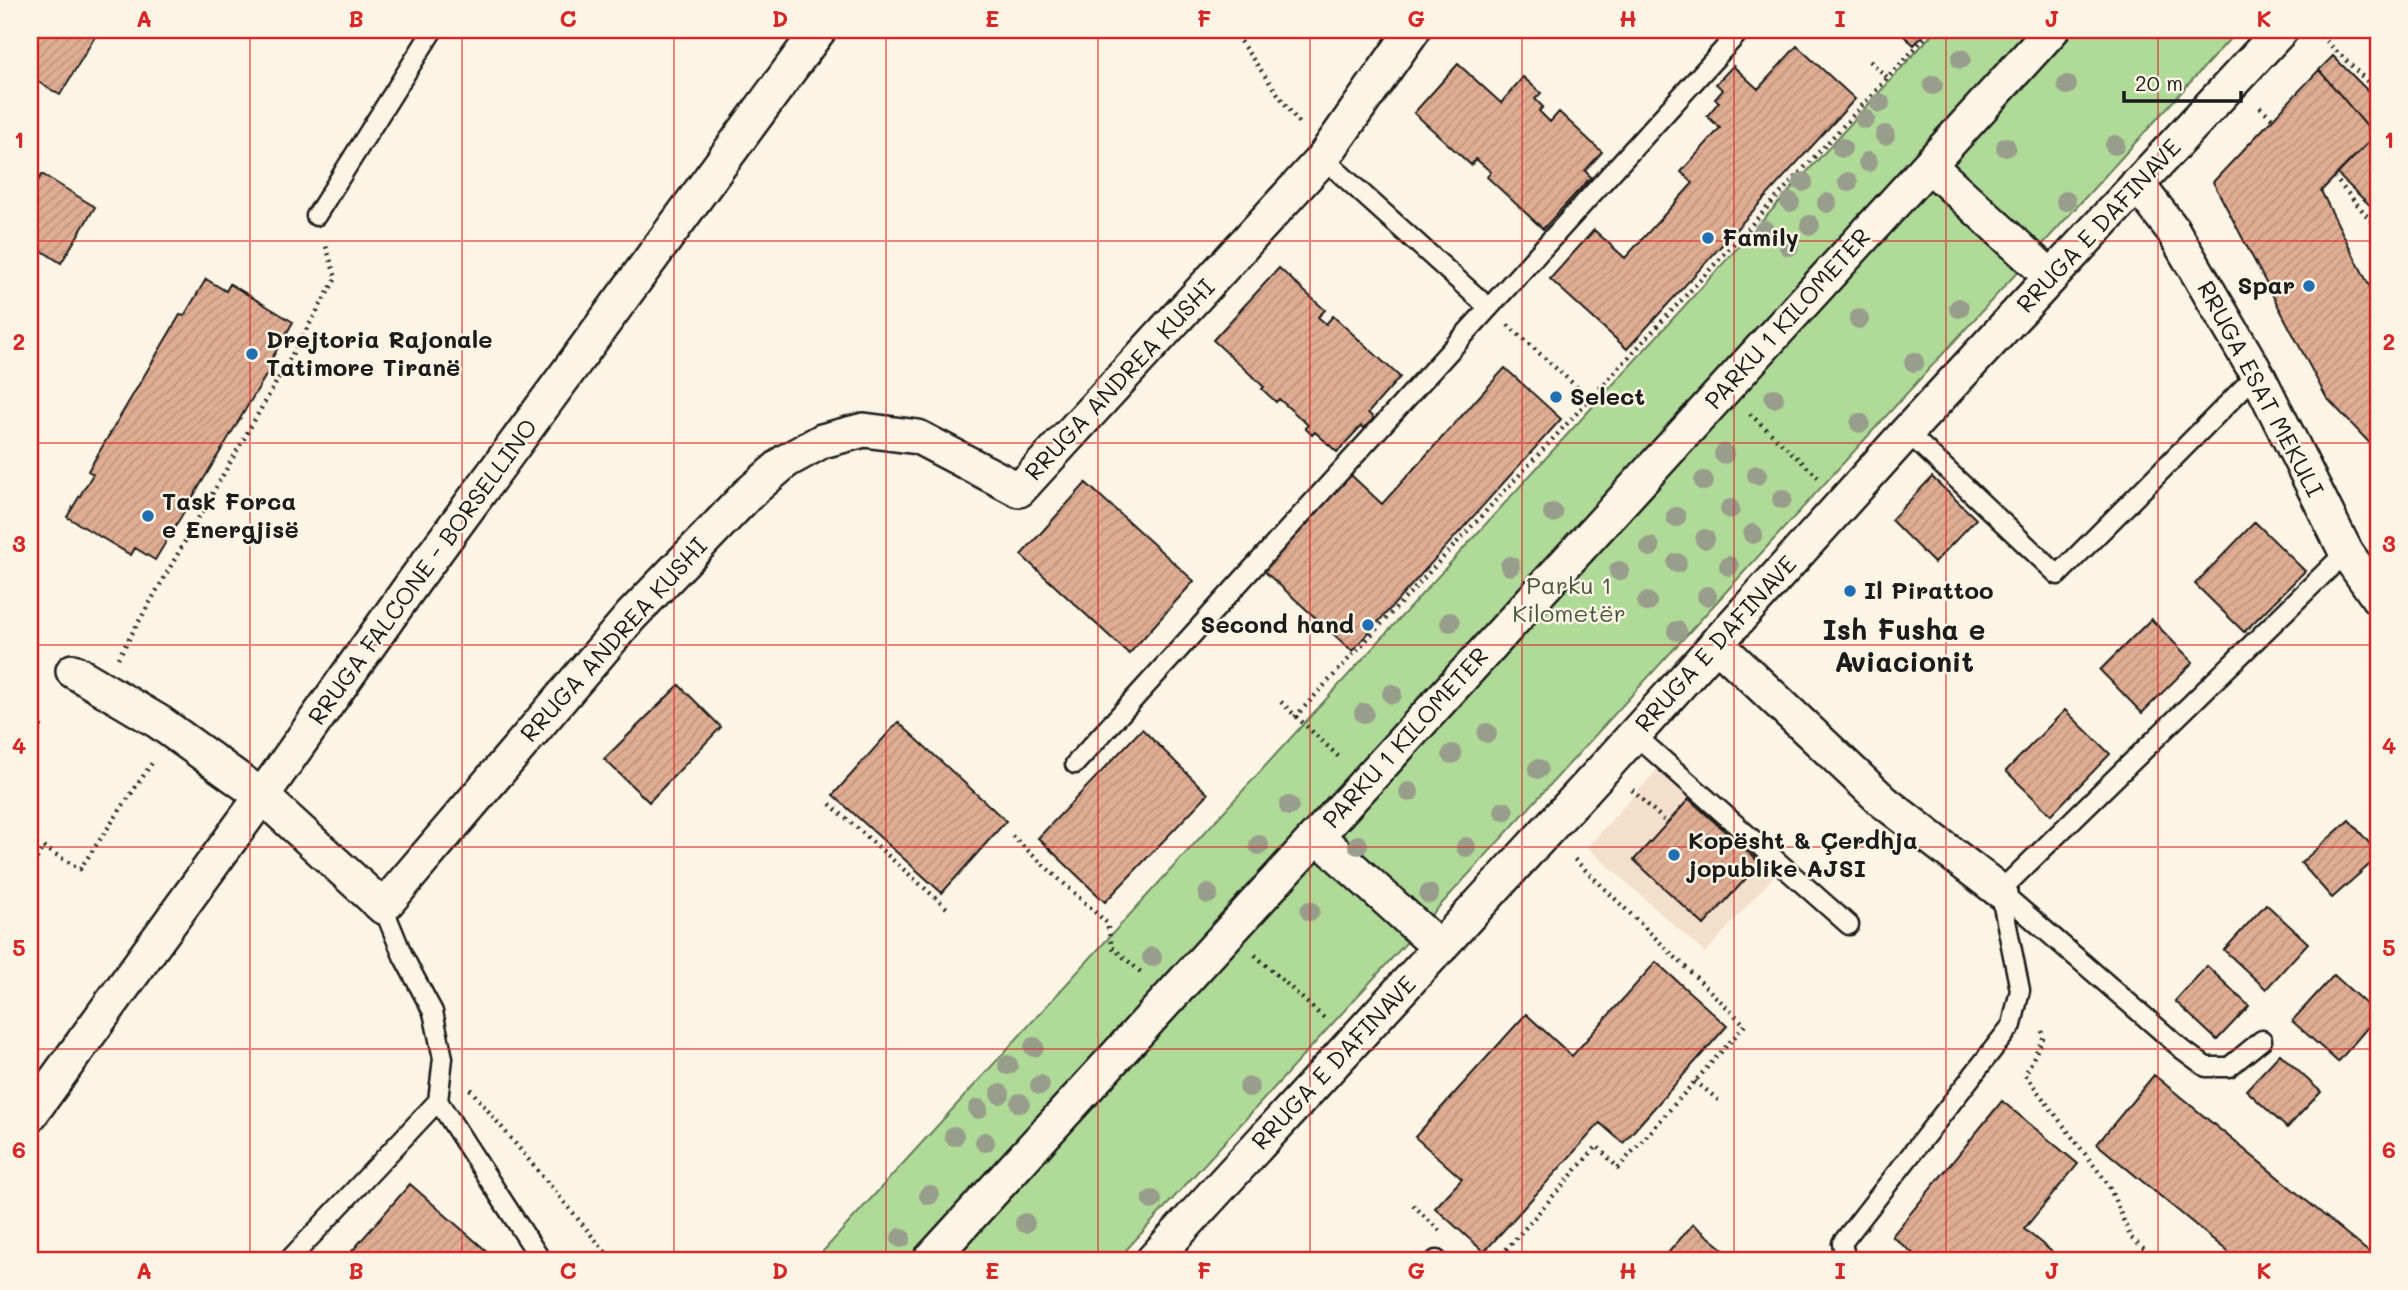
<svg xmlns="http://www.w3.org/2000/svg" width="2408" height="1290" font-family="Mali,sans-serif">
	<defs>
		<pattern id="building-hatch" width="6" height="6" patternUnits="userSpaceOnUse" patternTransform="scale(1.75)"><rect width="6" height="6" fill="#e0ad93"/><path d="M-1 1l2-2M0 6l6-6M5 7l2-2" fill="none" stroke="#c0947e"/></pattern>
	</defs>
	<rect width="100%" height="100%" fill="#fcf5e5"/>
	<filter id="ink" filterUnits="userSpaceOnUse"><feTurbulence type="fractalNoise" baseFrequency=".0143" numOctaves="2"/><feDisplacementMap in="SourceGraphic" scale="14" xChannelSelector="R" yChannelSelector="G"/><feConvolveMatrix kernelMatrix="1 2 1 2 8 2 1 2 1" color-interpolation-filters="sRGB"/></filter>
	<g filter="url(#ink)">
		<path fill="#f4dfcc" d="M1657,770L1774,876L1705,953L1587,847Z"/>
		<path fill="#afda98" stroke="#667b5a" stroke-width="2" d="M1936,30H2238L1117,1260H815Z"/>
		<path fill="url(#building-hatch)" stroke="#1c1c1c" stroke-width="2" d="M30,30H99L60,95L30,77Z
			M1897,30H1928L1914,45Z
			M1797,46L1855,99L1627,349L1550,279L1594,230L1625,258L1626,257L1693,183L1681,172L1720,128L1707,116L1719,102L1715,99L1723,90L1716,84L1733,66L1758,89Z
			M2333,56L2378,101V213L2337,174L2375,136L2319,70Z
			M1458,64L1501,103L1523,77L1541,93L1535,99L1543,107L1539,111L1550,122L1559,112L1602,152L1585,171L1591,177L1543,229L1487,177L1491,172L1476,159L1471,165L1414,113Z
			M2319,70L2375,136L2321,191L2378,303V452L2326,397L2213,182Z
			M42,174L95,207L61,263L30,243V194Z
			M1279,268L1325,310L1318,317L1326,324L1333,316L1400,377L1368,413L1374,418L1364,428L1361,426L1337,452L1315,432L1312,435L1305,428L1308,425L1279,399L1276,402L1262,389L1264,387L1213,340Z
			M206,279L226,291L230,284L293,322L268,365L271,367L155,560L135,548L131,555L67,517L93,474L88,471L180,315L184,316Z
			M1505,368L1561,419L1352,651L1264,571L1351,475L1382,504Z
			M1932,477L1976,519L1934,563L1891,520Z
			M1086,483L1194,581L1129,654L1021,555Z
			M2255,522L2305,571L2244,632L2195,584Z
			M2151,619L2193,662L2142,713L2100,670Z
			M679,685L721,727L649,802L604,759Z
			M2065,710L2110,754L2051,815L2006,771Z
			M30,719L42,726L30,748Z
			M898,722L1006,821L942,893L833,795Z
			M1142,729L1208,794L1105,902L1038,838Z
			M1689,799L1760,863L1704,925L1634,860Z
			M2349,820L2378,853V857L2332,898L2301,863Z
			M2266,904L2308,943L2266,989L2224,950Z
			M1656,962L1727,1026L1623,1143L1600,1123L1484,1252L1435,1208L1462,1179L1415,1137L1526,1014L1572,1056Z
			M2207,966L2249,1006L2217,1040L2175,1001Z
			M2334,975L2378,1015L2338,1062L2292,1021Z
			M2280,1054L2321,1092L2287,1128L2246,1090Z
			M2154,1075L2377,1259L2376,1260H2238L2097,1144Z
			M2002,1101L2078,1164L2024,1229L2062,1260H1921L1892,1236Z
			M410,1184L459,1227L497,1260H349L346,1258Z
			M1693,1224L1737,1260H1662Z"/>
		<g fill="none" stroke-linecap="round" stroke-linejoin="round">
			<defs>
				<path id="lane" d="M1323,158L1489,308
					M316,216L433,30
					M1907,432L2058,575L2257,374
					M1635,735L1849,925
					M1075,764L1741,30
					M2000,891L2346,552
					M2000,891L2183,1050L2206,1067H2229L2262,1040
					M438,1101L541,1260
					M289,1260L438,1101L443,1058L433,1012L403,956L383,907
					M1436,1260H1437
					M1846,1260L1842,1243L2012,1025L2020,990L2000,891"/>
				<path id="street" d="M1929,165L2051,277
					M2137,184L2172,229L2257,374L2346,552L2378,598
					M1716,643L1884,802L2000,891
					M73,671L159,722L262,796L383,907L631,616L748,494L786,461L822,441L864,430L918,437L1019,490L1323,158L1413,30
					M1317,836L1440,948
					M30,1115L262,796L415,580L819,30
					M930,1260L2052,30
					M1153,1260L1606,766L1907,432L2281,30"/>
			</defs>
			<use href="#lane" stroke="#1c1c1c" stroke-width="23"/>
			<use href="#street" stroke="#1c1c1c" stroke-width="38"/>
			<path stroke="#1c1c1c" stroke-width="4.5" stroke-dasharray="2 5" stroke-linecap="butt" d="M1232,30L1301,126
				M2316,31L2378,92
				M1870,61L1888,78
				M2260,107L2272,118
				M2334,177L2378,229
				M1508,325L1590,399
				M1750,414L1818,477
				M118,658L336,278L325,243
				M1281,702L1340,758
				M1295,717L1932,30
				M1632,790L1667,823
				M830,804L948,909
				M1012,836L1107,923L1112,947L1143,974
				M30,871L43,847L80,869L152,763
				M1255,955L1326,1020
				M2042,1031L2044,1036L2025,1075L2108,1184L2131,1238L2158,1260
				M1695,1081L1722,1103
				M470,1089L612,1260
				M1413,1205L1440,1231
				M1465,1254L1472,1260
				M1497,1260L1597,1146L1618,1168L1745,1025L1571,856"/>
			<use href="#lane" stroke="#fcf5e5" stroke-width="18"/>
			<use href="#street" stroke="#fcf5e5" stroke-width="33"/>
		</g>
		<g fill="#999d8b">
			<circle cx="1961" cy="59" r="10"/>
			<circle cx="1933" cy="85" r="10"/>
			<circle cx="2067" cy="85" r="10"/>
			<circle cx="1880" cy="103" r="10"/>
			<circle cx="1865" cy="119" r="10"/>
			<circle cx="1885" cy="135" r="10"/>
			<circle cx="2115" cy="145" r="10"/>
			<circle cx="2006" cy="147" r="10"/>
			<circle cx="1842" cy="148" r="10"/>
			<circle cx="1868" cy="162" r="10"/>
			<circle cx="1803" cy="182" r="10"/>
			<circle cx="1848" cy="182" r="10"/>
			<circle cx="2066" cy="201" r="10"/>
			<circle cx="1790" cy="202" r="10"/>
			<circle cx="1827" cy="203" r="10"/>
			<circle cx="1810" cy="225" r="10"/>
			<circle cx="1764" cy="230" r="10"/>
			<circle cx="1789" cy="246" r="10"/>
			<circle cx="1959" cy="308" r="10"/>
			<circle cx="1859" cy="319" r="10"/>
			<circle cx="1914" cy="362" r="10"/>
			<circle cx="1774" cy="398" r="10"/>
			<circle cx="1860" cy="423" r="10"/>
			<circle cx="1724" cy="454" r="10"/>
			<circle cx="1757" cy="475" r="10"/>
			<circle cx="1704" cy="481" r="10"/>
			<circle cx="1782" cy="499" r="10"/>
			<circle cx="1730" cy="509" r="10"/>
			<circle cx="1553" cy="513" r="10"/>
			<circle cx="1676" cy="517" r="10"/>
			<circle cx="1753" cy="534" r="10"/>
			<circle cx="1705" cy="539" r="10"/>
			<circle cx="1650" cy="547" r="10"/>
			<circle cx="1677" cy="563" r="10"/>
			<circle cx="1510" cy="566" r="10"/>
			<circle cx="1729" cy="566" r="10"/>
			<circle cx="1619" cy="571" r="10"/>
			<circle cx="1707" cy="596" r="10"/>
			<circle cx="1647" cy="602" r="10"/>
			<circle cx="1450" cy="622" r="10"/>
			<circle cx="1677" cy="631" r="10"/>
			<circle cx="1392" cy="694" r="10"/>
			<circle cx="1364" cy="713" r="10"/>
			<circle cx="1487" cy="733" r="10"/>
			<circle cx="1452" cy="754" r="10"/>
			<circle cx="1538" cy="769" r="10"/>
			<circle cx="1409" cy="792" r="10"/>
			<circle cx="1289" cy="806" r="10"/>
			<circle cx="1504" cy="811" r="10"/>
			<circle cx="1259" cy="845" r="10"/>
			<circle cx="1358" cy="845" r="10"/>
			<circle cx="1466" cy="847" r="10"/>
			<circle cx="1208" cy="894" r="10"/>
			<circle cx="1429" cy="894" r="10"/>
			<circle cx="1310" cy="911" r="10"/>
			<circle cx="1152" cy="957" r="10"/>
			<circle cx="1034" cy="1047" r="10"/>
			<circle cx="1008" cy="1065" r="10"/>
			<circle cx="1040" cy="1085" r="10"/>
			<circle cx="1249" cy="1087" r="10"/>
			<circle cx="1000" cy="1094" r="10"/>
			<circle cx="1020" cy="1103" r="10"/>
			<circle cx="978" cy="1109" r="10"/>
			<circle cx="954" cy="1136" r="10"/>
			<circle cx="985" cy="1142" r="10"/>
			<circle cx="929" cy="1195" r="10"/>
			<circle cx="1152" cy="1200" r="10"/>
			<circle cx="1025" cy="1223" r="10"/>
			<circle cx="901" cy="1238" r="10"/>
		</g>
	</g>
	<path fill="none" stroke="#d62828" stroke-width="2" stroke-opacity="0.55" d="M250,30V1260M462,30V1260M674,30V1260M886,30V1260M1098,30V1260M1310,30V1260M1522,30V1260M1734,30V1260M1946,30V1260M2158,30V1260M30,241H2378M30,443H2378M30,645H2378M30,847H2378M30,1049H2378"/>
	<g fill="#1f6fb2" stroke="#fcf5e5" stroke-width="2.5">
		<circle cx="1708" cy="238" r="7"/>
		<circle cx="2309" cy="286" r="7"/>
		<circle cx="252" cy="354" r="7"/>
		<circle cx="1556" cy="397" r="7"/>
		<circle cx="148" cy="516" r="7"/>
		<circle cx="1850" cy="591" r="7"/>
		<circle cx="1368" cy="625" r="7"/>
		<circle cx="1674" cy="855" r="7"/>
	</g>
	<g text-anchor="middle" stroke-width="5" stroke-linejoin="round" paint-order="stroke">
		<g font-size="24" fill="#1c1c1c" stroke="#fcf5e5">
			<text transform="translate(2099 226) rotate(-47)" y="8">RRUGA E DAFINAVE</text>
			<text transform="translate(1788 319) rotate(-48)" y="8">PARKU 1 KILOMETER</text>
			<text transform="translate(1120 380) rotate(-47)" y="8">RRUGA ANDREA KUSHI</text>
			<text transform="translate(2260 389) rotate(62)" y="8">RRUGA ESAT MEKULI</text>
			<text transform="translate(423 572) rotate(-54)" y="8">RRUGA FALCONE - BORSELLINO</text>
			<text transform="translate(614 640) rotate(-48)" y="8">RRUGA ANDREA KUSHI</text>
			<text transform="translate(1716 644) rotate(-48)" y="8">RRUGA E DAFINAVE</text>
			<text transform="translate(1406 738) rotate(-48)" y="8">PARKU 1 KILOMETER</text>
			<text transform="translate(1334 1063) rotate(-47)" y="8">RRUGA E DAFINAVE</text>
		</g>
		<g font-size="24" font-weight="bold" fill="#1c1c1c" stroke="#fcf5e5" text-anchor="start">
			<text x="1722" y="246">Family</text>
			<text x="2295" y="294" text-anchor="end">Spar</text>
			<text x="266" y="348">Drejtoria Rajonale<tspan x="266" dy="28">Tatimore Tiranë</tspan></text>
			<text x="1570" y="405">Select</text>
			<text x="162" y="510">Task Forca<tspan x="162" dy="28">e Energjisë</tspan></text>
			<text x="1864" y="599">Il Pirattoo</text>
			<text x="1354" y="633" text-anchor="end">Second hand</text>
			<text x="1688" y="849">Kopësht &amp; Çerdhja<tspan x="1688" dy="28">jopublike AJSI</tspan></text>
		</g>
		<g font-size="24" fill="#485541" stroke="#fcf5e5">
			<text x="1569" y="594">Parku 1<tspan x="1569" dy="28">Kilometër</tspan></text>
		</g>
		<g font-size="28" font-weight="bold" fill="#1c1c1c" stroke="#fcf5e5">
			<text x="1904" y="640">Ish Fusha e<tspan x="1904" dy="32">Aviacionit</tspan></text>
		</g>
	</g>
	<rect width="2408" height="1290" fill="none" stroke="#fcf5e5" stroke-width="77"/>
	<path d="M2124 91v10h117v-10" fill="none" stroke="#1c1c1c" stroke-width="3.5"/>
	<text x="2135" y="91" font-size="21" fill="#1c1c1c" stroke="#fcf5e5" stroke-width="5" paint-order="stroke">20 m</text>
	<rect x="38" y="38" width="2332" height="1214" fill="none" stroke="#d62828" stroke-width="2.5"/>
	<g font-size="23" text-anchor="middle" font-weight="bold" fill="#d62828">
		<text x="144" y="27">A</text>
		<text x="356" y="27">B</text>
		<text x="568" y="27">C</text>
		<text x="780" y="27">D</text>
		<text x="992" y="27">E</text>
		<text x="1204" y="27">F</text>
		<text x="1416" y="27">G</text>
		<text x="1628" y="27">H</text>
		<text x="1840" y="27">I</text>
		<text x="2052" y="27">J</text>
		<text x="2264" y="27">K</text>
		<text x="19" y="148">1</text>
		<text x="2389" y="148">1</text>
		<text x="19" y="350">2</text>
		<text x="2389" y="350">2</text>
		<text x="19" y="552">3</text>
		<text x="2389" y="552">3</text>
		<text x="19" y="754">4</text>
		<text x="2389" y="754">4</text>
		<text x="19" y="956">5</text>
		<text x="2389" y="956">5</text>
		<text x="19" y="1158">6</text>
		<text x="2389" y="1158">6</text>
		<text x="144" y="1279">A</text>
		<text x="356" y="1279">B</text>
		<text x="568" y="1279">C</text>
		<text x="780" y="1279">D</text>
		<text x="992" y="1279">E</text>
		<text x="1204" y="1279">F</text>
		<text x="1416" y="1279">G</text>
		<text x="1628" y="1279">H</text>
		<text x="1840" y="1279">I</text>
		<text x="2052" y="1279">J</text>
		<text x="2264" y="1279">K</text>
	</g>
</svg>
